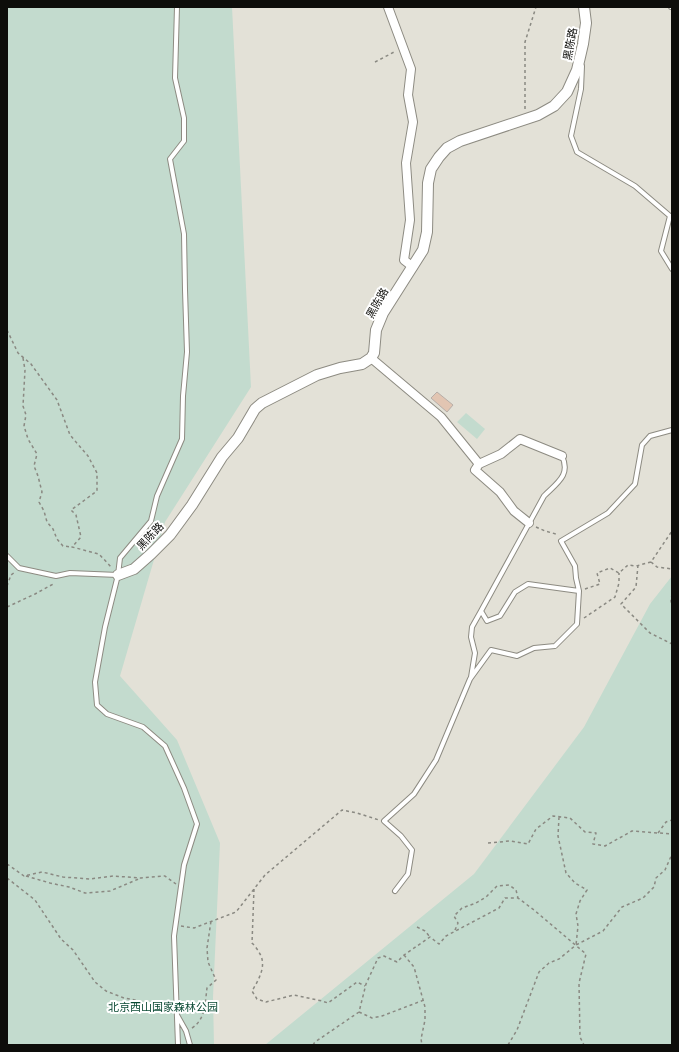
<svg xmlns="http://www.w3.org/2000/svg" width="679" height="1052" font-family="Montserrat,'Noto Sans SC',sans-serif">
	<rect width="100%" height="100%" fill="#e3e1d7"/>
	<path fill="#c3dbce" d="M7,7H232L251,387L165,522L120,676L177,740L220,843L213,997L214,1045H7Z
		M466,413L485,429L477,439L457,422Z
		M672,576V1045H265L474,874L584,727L650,604Z"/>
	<path fill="#e2c5b2" stroke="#b7aea8" d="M437,392L453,405L447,412L431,398Z"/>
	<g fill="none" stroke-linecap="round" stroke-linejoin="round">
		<defs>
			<path id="service" d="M177,7L175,78L184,118V141L170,159L184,234L185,290L187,352L183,396L182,439L157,496L151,521L120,558L118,575L105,627L95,682L97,705L107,714L143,727L165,746L184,788L197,824L184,865L174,936L178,1045
				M671,7H672
				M582,66L581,89L571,136L577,152L635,186L670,216L661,251L672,269
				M562,456C571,475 557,483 544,496L481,611L487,621L500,616L515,592L528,584L579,591
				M7,556L19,568L56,576L70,573L118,575
				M471,677L475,653L471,637L472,627L481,611
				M395,891L408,874L412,850L401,836L384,821L414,794L436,760L470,679L491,650L517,656L534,648L555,646L577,624L579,591L576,578L575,566L561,541L608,513L635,484L642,445L650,436L672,430
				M177,1015L186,1031L190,1045"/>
			<path id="minor" d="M388,7L411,69L408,95L413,122L406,163L410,220L404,260L413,267
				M371,358L441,417L479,464
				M529,523L514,511L500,492L475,470L479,464L501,454L520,439L562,456"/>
			<path id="tertiary" d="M118,575L134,569L151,554L170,535L192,505L222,457L238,438L255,409L262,403L317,375L340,368L362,364L371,358L374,353L376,330L383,313L423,250L427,232L428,183L431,169L439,157L447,148L460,141L538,115L554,106L567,92L577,70L583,44L586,23L584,7"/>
		</defs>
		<use href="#service" stroke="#8d8b82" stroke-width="6"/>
		<use href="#minor" stroke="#8d8b82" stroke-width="10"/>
		<use href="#tertiary" stroke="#8d8b82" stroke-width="12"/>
		<path stroke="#8a8982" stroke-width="1.5" stroke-dasharray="3 3" stroke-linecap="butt" d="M375,62L396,51
			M525,109V42L536,7
			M7,330L18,353L31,364L57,400L70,435L88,456L97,473V491L71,510L76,515L81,537L72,547L99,554L112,568
			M23,358L25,370L23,406L26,415L24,426L28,439L37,454L34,466L38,476L42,492L39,502L44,511L47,522L53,529L57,539L63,546L72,547
			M536,527L545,531L556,534L557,536
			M651,562L657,567L672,569
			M638,565L636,587L621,604L650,633L672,644
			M7,586L11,575L15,572
			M585,589L600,584L597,573L610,568L619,573L628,565L636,566L651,562L672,531
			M672,594L671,601L672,605
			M7,607L35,594L55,583
			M584,618L615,597L619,583V573
			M559,817L558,836L566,873L575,883L587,890L580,901L576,914L578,926L576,945
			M658,833L666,822L672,820
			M488,843L510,841L528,844L536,829L553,816L570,818L585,832L596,833L593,844L605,846L632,831L672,834
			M7,864L24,876L42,872L63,877L90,879L113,876L141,878L165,876L176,884
			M26,876L50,883L69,887L85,893L110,891L141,878
			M7,878L35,900L61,939L73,950L95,982L106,991L124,998L157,1004L170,1003
			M254,889L252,943C255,946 258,950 260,954C267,966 258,981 252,991L257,999L266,1002L294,995L322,1001L328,1003L357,982L365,986
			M181,926L194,928L236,912L265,875L342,810L357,813L379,820
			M417,927L425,931L430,937
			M455,930L458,923L454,916L462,908L476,903L486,897L497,886L509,885L516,890L518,898
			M404,955L414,967L425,1007V1020L421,1039L422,1045
			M359,1012L372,1018L382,1016L424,1000
			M192,1028C206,1019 205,1002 207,988L216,980L208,962L207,948L211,921
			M313,1045L315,1042L359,1012L366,984L378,958L384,956L397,962L404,955L430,937L439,944L446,936L499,908L505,898H518L534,910L586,954L579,983L580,1037L584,1045
			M508,1045L517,1030L539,972L549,963L559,959L576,945L603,931L622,907L643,898L654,887L656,878L665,870L672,854"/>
		<use href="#service" stroke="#fff" stroke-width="4"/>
		<use href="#minor" stroke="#fff" stroke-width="8"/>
		<use href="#tertiary" stroke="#fff" stroke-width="10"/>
	</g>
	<g text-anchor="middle" stroke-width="4" stroke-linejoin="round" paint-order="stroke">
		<g font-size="11" fill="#0d0d0a" stroke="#fff">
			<text transform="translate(570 44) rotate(-80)" y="4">黑陈路</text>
			<text transform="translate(377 303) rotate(-61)" y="4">黑陈路</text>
			<text transform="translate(150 536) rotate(-46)" y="4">黑陈路</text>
		</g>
		<g font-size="11" fill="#0a4933" stroke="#fff">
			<text x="163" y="1011">北京西山国家森林公园</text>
		</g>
	</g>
	<rect width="679" height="1052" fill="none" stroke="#0d0d0a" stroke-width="16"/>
</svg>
